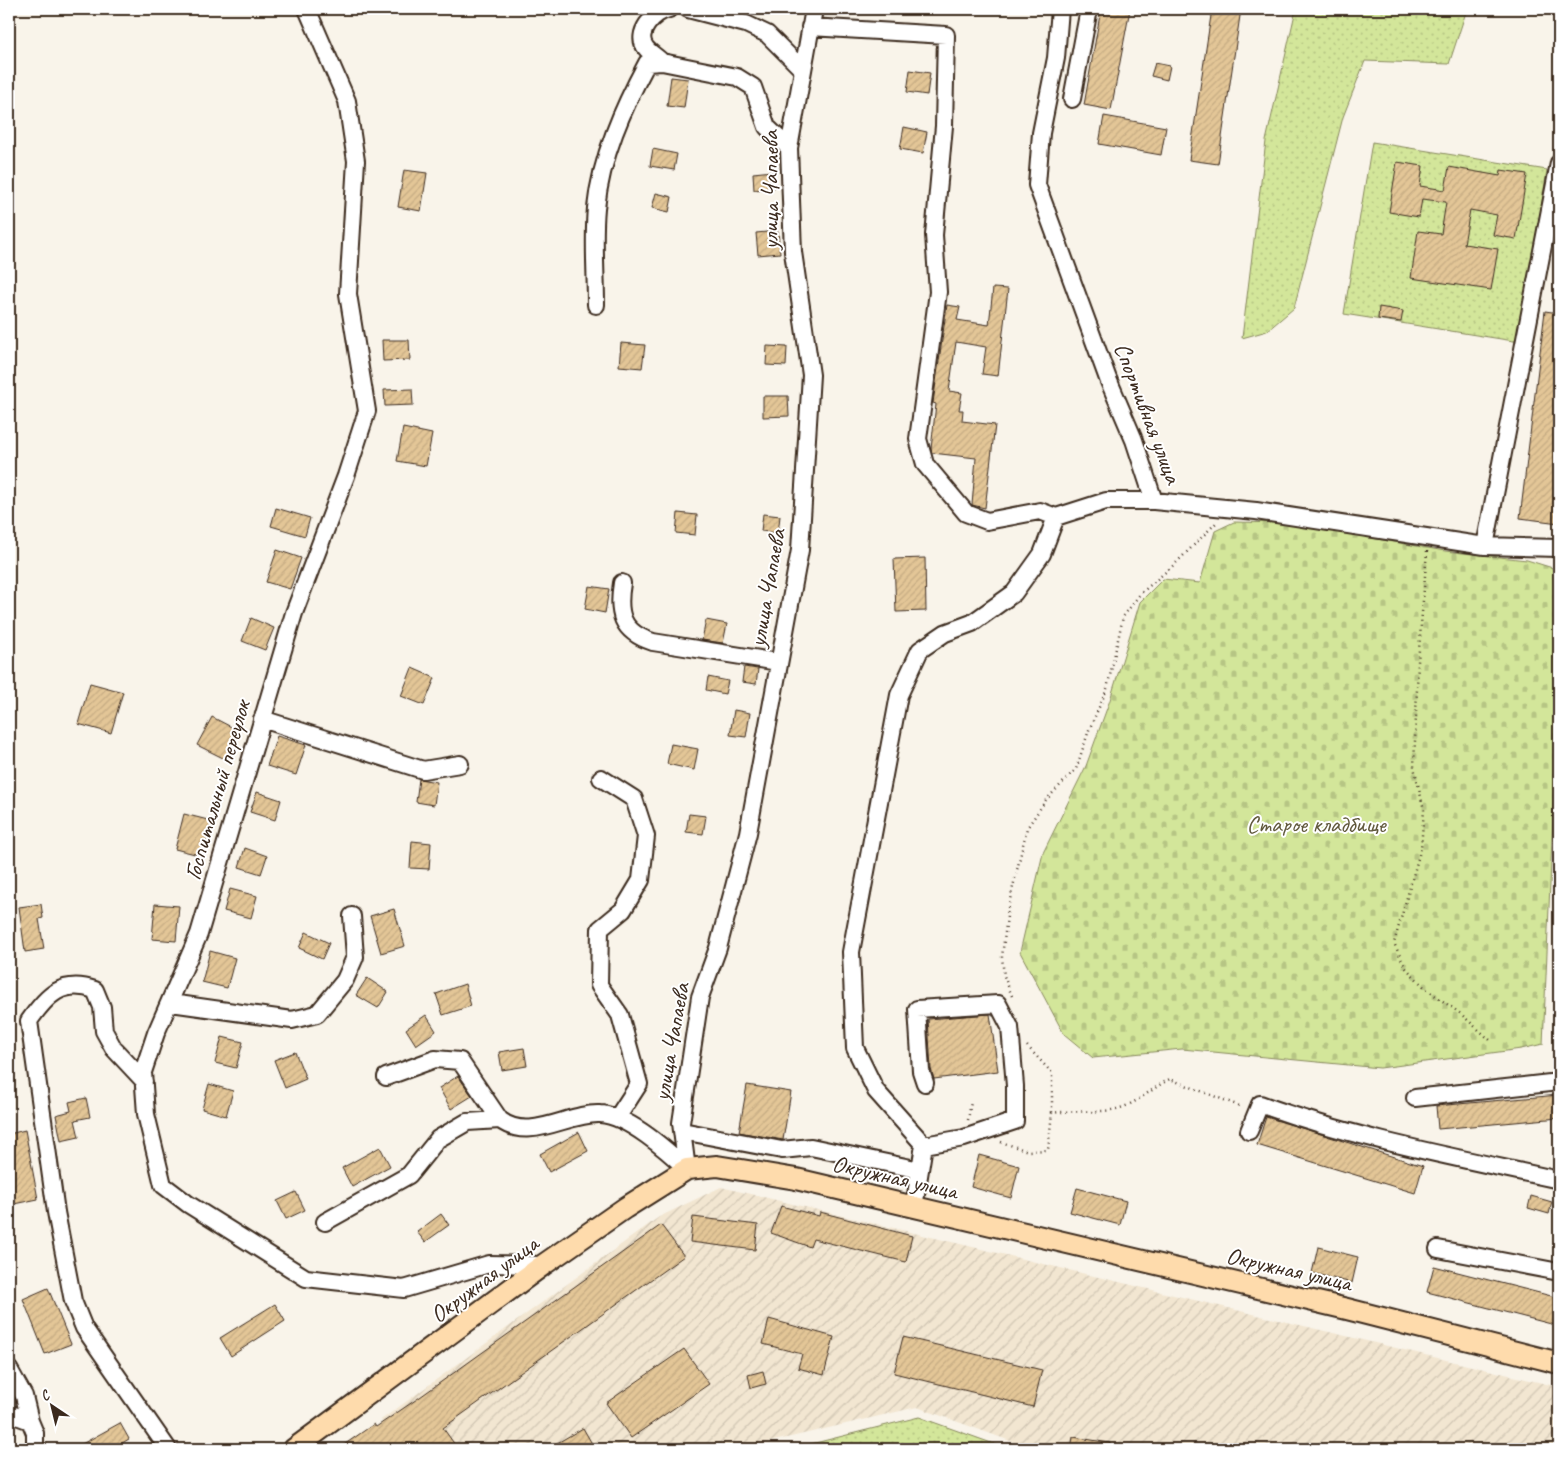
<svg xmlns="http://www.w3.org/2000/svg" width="1568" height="1458" font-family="Caveat,sans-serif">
	<defs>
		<pattern id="industrial-furrows" width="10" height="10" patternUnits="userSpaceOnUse" patternTransform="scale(1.25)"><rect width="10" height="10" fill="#f2e6d1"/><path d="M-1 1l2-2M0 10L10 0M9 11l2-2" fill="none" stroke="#d0c5b3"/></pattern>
		<pattern id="cemetery-stones" width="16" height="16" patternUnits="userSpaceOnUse" patternTransform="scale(1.25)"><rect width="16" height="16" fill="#d3e69a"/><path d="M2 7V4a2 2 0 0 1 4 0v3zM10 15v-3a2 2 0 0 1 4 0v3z" fill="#b6c584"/></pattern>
		<pattern id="park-dots" width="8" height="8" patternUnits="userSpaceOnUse" patternTransform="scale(1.25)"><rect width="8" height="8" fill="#d3e69a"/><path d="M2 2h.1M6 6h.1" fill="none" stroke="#b6c584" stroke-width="1.8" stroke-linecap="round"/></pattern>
		<pattern id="building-hatch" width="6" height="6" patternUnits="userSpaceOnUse" patternTransform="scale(1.25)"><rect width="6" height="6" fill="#e3c697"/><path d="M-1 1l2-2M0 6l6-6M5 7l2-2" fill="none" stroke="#c4aa82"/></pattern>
	</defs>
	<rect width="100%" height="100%" fill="#f9f4ea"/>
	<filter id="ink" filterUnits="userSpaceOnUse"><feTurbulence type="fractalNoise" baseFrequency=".02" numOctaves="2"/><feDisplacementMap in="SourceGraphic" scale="10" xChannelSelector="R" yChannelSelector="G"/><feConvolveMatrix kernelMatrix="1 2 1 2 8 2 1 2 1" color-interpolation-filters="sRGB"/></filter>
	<g filter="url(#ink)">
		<path fill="url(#industrial-furrows)" d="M721,1187L1559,1387V1449H1032L917,1407L740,1449H404L381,1420L659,1217Z"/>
		<path fill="url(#cemetery-stones)" stroke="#87885c" d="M1234,522L1286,523L1445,551L1527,560L1559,570V679L1543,1044L1521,1049L1380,1068L1182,1049L1093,1058L1064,1034L1020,952L1043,853L1086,766L1110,700L1140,602L1163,579L1200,583L1215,531Z"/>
		<path fill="url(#park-dots)" stroke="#87885c" d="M1296,9H1467L1449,64L1365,61L1343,117L1294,308L1267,331L1242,338L1266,141Z
			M1372,142L1547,170L1520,342L1344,314Z
			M919,1417L1008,1449H791Z"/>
		<path fill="url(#building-hatch)" stroke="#3b2a1e" d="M1101,9H1130L1111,110L1084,105Z
			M1212,9H1241L1218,164L1189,160Z
			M1155,63L1170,66L1167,80L1151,76Z
			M910,70L930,73L927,95L907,92Z
			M671,77L688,79L684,108L667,106Z
			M1104,116L1166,127L1161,155L1099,144Z
			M904,127L927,132L923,153L900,149Z
			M653,149L677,154L674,170L650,166Z
			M1397,162L1423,166L1420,186L1445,190L1449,167L1500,176L1501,170L1527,174L1516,239L1493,235L1497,215L1470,210L1464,244L1498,249L1491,290L1411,278L1418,231L1441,234L1446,202L1422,199L1419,217L1389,212Z
			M404,170L427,173L421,211L398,207Z
			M773,171L774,188L754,190L753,173Z
			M656,193L672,197L669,212L652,208Z
			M778,231L780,253L758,255L756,233Z
			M993,288L1008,289L998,376L982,374L986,347L956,342L949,391L962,393L959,410H963L962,421L995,425L985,508L972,505L976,458L932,453L931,449L936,404L933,403L947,305L960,307L957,320L989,325Z
			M1379,307L1403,311L1401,322L1378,319Z
			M1545,311L1559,313V457L1556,482L1559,483V523L1520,518Z
			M382,340H409L410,360L383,361Z
			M621,343L645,345L642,368L619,366Z
			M767,346L787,347L786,366L766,365Z
			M412,389L413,405L385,406L384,390Z
			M763,396H788L789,416L763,417Z
			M403,428L432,434L426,466L397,461Z
			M276,508L310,518L305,536L271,526Z
			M678,513L697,515L695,535L676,533Z
			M763,514L780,516L778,533L761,531Z
			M277,550L301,558L290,589L266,582Z
			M925,558L926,611L896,612L894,559Z
			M589,586L609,589L605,613L585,609Z
			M251,618L274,628L265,650L242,641Z
			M706,620L727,624L723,643L702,640Z
			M744,667L758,669L756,684L742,682Z
			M412,668L435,678L424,705L401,696Z
			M708,677L728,681L725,694L706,690Z
			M90,683L123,692L111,733L78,724Z
			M734,710L750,713L746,737L730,735Z
			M212,717L239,731L225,759L197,745Z
			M277,736L306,745L296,775L267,766Z
			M671,744L698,749L694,770L667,764Z
			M419,779L437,782L434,805L416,802Z
			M257,792L281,800L275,820L250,812Z
			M184,814L212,821L203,856L175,849Z
			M689,814L706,816L703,834L686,832Z
			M412,841L431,843L429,869L410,868Z
			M245,848L267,856L261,874L239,867Z
			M230,889L257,896L251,918L224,911Z
			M41,904L43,918L39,919L44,949L25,952L19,907Z
			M155,904L179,906L176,941L152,939Z
			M394,909L405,946L381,953L370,916Z
			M306,932L329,943L322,959L299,948Z
			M210,951L235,958L227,988L202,982Z
			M367,978L388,992L378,1008L356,995Z
			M465,984L471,1006L443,1015L436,994Z
			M990,1014L998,1071L934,1079L931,1069L928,1019Z
			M426,1015L436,1031L416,1045L406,1029Z
			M222,1037L243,1042L236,1068L215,1063Z
			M524,1048L527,1066L502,1070L499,1052Z
			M295,1052L306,1079L285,1088L274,1060Z
			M458,1076L472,1096L451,1109L439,1088Z
			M209,1084L233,1091L226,1116L202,1109Z
			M747,1085L791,1092L783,1140L739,1132Z
			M1559,1095V1118L1438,1129L1436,1106Z
			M86,1098L90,1117L75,1120L79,1137L61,1141L56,1115L71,1111L69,1102Z
			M1266,1117L1423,1166L1415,1193L1257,1145Z
			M25,1130L38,1199L9,1205V1134Z
			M579,1132L588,1151L549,1172L540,1154Z
			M380,1147L390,1166L352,1187L342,1168Z
			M979,1155L1019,1166L1011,1198L971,1187Z
			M1077,1188L1126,1201L1120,1225L1070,1212Z
			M296,1192L305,1210L286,1219L277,1201Z
			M1531,1196L1552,1202L1549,1214L1528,1208Z
			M781,1206L819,1216L820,1212L912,1236L906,1262L813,1239L810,1247L771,1233Z
			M441,1214L449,1225L425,1242L417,1232Z
			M693,1217L758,1225L755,1250L690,1242Z
			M661,1225L684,1256L443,1428L458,1449H338L374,1424L376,1427L420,1397Z
			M1318,1247L1358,1257L1352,1283L1312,1273Z
			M1434,1266L1559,1298V1326L1427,1292Z
			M48,1288L71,1344L45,1354L23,1299Z
			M275,1304L285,1321L231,1356L220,1338Z
			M769,1319L834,1337L824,1375L798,1368L802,1354L763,1344Z
			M903,1337L1042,1370L1033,1407L894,1373Z
			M684,1349L709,1384L631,1438L606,1403Z
			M763,1371L766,1384L751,1388L748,1375Z
			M120,1423L129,1439L112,1449H73Z
			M583,1428L595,1449H547Z
			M1073,1437L1110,1443L1109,1449H1071Z"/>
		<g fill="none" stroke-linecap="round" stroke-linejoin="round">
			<defs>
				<path id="minor" d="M307,9L347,101L356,161L348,294L367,411L346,476L294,613L199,934L156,1033L143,1072L146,1114L163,1185L188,1204L306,1278L404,1289L489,1264L543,1265
					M688,9L746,24L767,34L802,69
					M1060,9L1056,58L1041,133L1037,185L1108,379L1134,440L1154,501L1256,511L1485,546L1559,548
					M810,27L946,35L944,126L934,235L938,292L918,439L925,464L966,513L987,521L1040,511L1056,517
					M662,62C657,57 650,53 646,48C634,34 654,11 669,9
					M1072,99L1089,9
					M596,305C596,273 593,240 596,208C601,157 623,108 647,63L662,62L737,77L753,87L767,127L789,148
					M1485,546L1559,163
					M622,583C617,613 621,632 653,642L778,662
					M262,719L423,770L460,764
					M601,778L634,799L646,836L641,880L623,910L600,929L599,985L620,1015L639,1084L617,1118
					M171,1003L292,1020L317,1014L345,980L355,957L352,916
					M386,1077L435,1059L460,1061L500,1120C530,1143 569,1112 600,1114C627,1115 668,1151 687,1169
					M144,1081L114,1049L104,1031L102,1007L95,990C62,979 47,995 29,1021L56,1212L73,1301L84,1328L168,1449
					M1415,1098L1559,1082
					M682,1131L782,1150L811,1147L920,1170
					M1249,1131L1260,1104C1356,1139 1459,1158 1559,1180
					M924,1145L876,1091L855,1048L851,952L899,695L920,650L945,633L972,623L1014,593L1042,554L1056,517L1106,501H1154
					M687,1169L681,1123L700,997L718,948L748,833L800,550L811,375L793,252L789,148L814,9
					M914,1207L924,1145L964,1138L1015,1121V1086L1010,1027L998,1004L917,1009L921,1071L925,1083
					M325,1222L409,1175L438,1139L467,1122L500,1120
					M1438,1249L1559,1272
					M9,1369L24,1396L30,1421
					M9,1416L14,1415L30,1421L35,1433V1449"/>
				<path id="major" d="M294,1449L543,1265L625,1208L687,1169L717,1166L796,1179L1347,1309L1559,1363"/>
			</defs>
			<use href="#minor" stroke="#3b2a1e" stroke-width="20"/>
			<use href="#major" stroke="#3b2a1e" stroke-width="24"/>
			<path stroke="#3b2a1e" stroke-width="2.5" stroke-dasharray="1 4" stroke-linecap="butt" d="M1427,551L1418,662L1414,767L1424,810L1421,848L1394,943L1405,967L1426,989L1461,1014L1490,1040
				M1012,996L1004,976L1002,957L1008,908L1027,828L1046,800L1076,769L1089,730L1107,689L1123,617L1140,594L1176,563L1216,523
				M1027,1046L1052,1073V1113
				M968,1120L971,1102
				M1001,1142L1028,1151L1048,1150L1052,1113C1076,1109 1108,1116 1130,1104C1144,1097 1156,1086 1170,1079L1242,1107"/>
			<use href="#minor" stroke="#fff" stroke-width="16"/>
			<use href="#major" stroke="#fedbac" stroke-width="20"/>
		</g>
	</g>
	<g text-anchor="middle" stroke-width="4" stroke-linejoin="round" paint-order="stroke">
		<g font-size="24" fill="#3b2a1e" stroke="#fff">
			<text transform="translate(770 190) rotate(-90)" y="8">улица Чапаева</text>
			<text transform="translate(1148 413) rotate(69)" y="8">Спортивная улица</text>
			<text transform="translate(767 588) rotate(-80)" y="8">улица Чапаева</text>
			<text transform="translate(217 790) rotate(-74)" y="8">Госпитальный переулок</text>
			<text transform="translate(671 1042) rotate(-80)" y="8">улица Чапаева</text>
			<text transform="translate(895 1177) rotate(13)" y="8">Окружная улица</text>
			<text transform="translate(1289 1269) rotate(13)" y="8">Окружная улица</text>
			<text transform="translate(484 1279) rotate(-37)" y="8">Окружная улица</text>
		</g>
		<g font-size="24" fill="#61593d" stroke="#fff">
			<text x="1316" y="832">Старое кладбище</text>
		</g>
	</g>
	<rect width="1568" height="1458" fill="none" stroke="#fff" stroke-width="30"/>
	<rect x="15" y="15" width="1538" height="1428" fill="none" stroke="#3b2a1e" stroke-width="2" filter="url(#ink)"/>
	<g transform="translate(52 1406) rotate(325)" stroke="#ffffff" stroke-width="4" paint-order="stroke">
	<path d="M0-4L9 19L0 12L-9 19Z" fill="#3b2a1e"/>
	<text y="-8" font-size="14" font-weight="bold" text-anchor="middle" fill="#3b2a1e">С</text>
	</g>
</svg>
